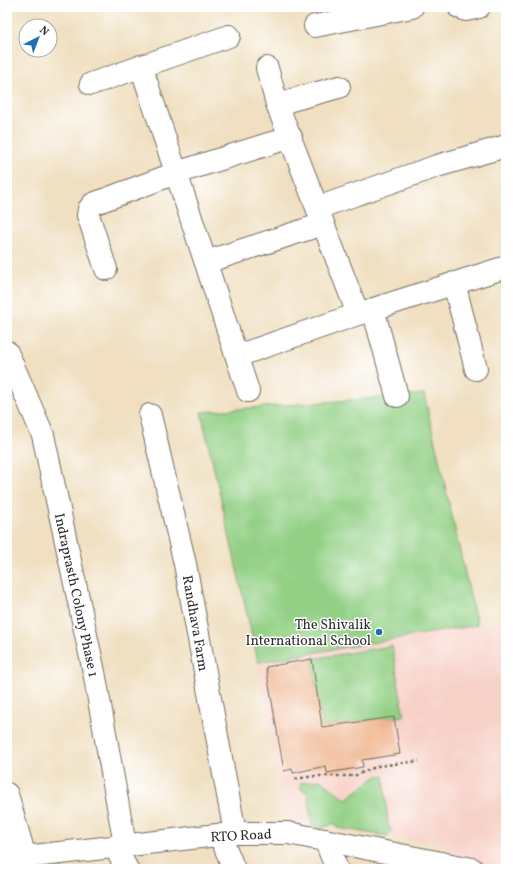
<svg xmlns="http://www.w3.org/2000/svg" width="513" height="876" font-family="Vollkorn,serif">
	<rect width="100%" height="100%" fill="#fff"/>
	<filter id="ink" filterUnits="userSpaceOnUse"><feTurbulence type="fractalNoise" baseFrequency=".025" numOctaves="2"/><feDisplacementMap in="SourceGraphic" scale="8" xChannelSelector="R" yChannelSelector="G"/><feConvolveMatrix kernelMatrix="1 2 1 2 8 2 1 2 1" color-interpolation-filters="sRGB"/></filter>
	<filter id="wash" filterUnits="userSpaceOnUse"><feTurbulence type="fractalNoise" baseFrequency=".012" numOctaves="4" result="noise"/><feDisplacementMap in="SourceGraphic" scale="16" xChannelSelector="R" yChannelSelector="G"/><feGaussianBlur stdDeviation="0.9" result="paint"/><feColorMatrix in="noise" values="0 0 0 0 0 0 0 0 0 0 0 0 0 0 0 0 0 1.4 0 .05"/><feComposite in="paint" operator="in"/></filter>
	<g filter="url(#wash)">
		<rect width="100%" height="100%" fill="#f0dfc0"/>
		<path fill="#f7d1c7" d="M424,394L477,625L506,620V869H496L460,861L436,840L423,842L337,828L335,823L317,830L314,827L301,828L286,825L254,639L201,412Z"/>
		<path fill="#93d085" stroke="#5f7e58" d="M424,394L477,625L258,662L201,412Z
			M392,646L404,716L322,727L312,659Z
			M377,776H384L388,826L392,831L387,836L337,828L335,823L317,830L312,827L308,793L301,789L300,783L320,780L346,799Z"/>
		<g id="blocks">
			<path fill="#efb48c" d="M312,659L322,727L394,717L400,754L362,760L363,767L327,773L326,766L293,773L292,769L284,771L266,667Z"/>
		</g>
	</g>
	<g filter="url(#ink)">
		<use href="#blocks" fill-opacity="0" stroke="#706a5f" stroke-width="1"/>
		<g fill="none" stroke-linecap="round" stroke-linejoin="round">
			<defs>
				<path id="minor" d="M459,7L466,10L479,7
					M315,26L412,7
					M141,66L248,391
					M267,68L277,104L358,314
					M91,84L229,36
					M277,104L339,87
					M317,208L437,166L506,146
					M206,262L323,224
					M106,269L88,215L89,209L93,204L176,173L291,137
					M454,283L476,369
					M373,309L397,396
					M7,352L43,435L94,672L125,845
					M237,356L358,314L506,267
					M150,415L185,564L235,833
					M7,794L25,857
					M220,835L234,869
					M325,840L337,869
					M115,847L127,869
					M7,859L235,833H288L472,869"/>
			</defs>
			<use href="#minor" stroke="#706a5f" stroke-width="24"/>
			<path stroke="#706a5f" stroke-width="2.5" stroke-dasharray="3 3" stroke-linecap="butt" d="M295,779L315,776H354L378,766L419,761"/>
			<use href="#minor" stroke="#fff" stroke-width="22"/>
		</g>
	</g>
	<circle fill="#1f6fb2" stroke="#fff" stroke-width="1.5" cx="379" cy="632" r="4"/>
	<g text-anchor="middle" stroke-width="3" stroke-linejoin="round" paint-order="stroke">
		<g font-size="14" fill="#2b2b2b" stroke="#fff">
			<text transform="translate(77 595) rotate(78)" y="5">Indraprasth Colony Phase 1</text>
			<text transform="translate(196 623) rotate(80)" y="5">Randhava Farm</text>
			<text transform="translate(241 835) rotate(-3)" y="5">RTO Road</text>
		</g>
		<g font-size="14" fill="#2b2b2b" stroke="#fff" text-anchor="end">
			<text x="371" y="629">The Shivalik<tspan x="371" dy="16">International School</tspan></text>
		</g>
	</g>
	<rect width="513" height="876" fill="none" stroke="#fff" stroke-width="24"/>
	<g transform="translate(38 38) rotate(42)"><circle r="19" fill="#ffffff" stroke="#aaaaaa"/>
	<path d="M0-3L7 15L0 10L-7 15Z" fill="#1f6fb2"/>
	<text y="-6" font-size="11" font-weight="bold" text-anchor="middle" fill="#2b2b2b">N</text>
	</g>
</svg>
